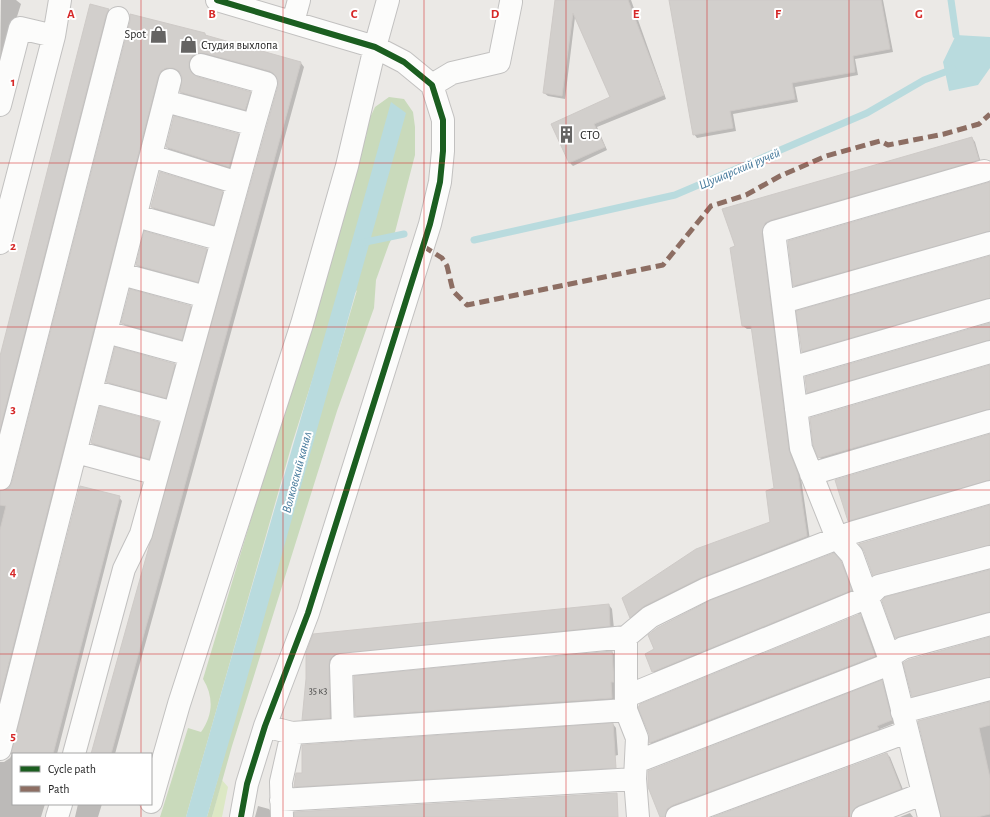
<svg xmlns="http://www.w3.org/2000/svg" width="990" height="817" font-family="'Alegreya Sans',sans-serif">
	<rect width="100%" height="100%" fill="#ebe9e6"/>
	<path fill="#dce8c4" d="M222,780L228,787L222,817H212Z"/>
	<path fill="#c9dabb" d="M389,97L404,99L413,112L415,127V155L395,232L389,244L376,280L374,308L337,411L232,746L212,817H207L312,442L357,290L329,327L292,444L186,817H160L188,728L201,732C213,715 214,697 203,679L357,166L359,149L366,137L368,122L375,107Z"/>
	<path fill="#b9dbde" d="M956,35L990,37V68L978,85L949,91L943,62Z
		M391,102L406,113L235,721L207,817H186C253,578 325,341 391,102Z"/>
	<path fill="#0003" d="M1,0H16L21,4L0,70Z
		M556,0H631L666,99L597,127L607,150L573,166L570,163L553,125L611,98L575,17L565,99L548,96L544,93Z
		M670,0H883L893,52L855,59L858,75L795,87L798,102L733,114L736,131L697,138L694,134Z
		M91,6L109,10L112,14L0,445V360Z
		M131,21L205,34L208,37L301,63L304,67L115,754H92L279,86V79L274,74L209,56L192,66L194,76L250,93L254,96L249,113L184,95L181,92L183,77L181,73L170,71L0,714V492L10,488L13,482Z
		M238,135L241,138L233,170L170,151L167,147Z
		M972,138L975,142L981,163L774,223L792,454L801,478L810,540L634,620L631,617L696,550L771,523L775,489L753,329H747L743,326L736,247L724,210Z
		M990,182V234L798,289L794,286Z
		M222,192L226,196L217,227L155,210L152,207Z
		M206,250L210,253L201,284L140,268L137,265Z
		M990,257V301L806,355L803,351Z
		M191,307L194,310L185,342L126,326L122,323Z
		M990,324V343L811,396L808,392Z
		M175,365L178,368L169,401L111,385L107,382Z
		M990,366V412L823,461L819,457Z
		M158,423L162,426L152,462L95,446L92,443Z
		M990,435V483L852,524L848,520Z
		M119,497L122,501L57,754H13V804H45L41,817H0V762H4L10,758L13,752Z
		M990,506V548L877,578L874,575Z
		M837,558L844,566L854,594L657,675L653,671L656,650Z
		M990,571V615L900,641L896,637Z
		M609,605L612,609L614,629L338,658L333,721L307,723L303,719L307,679V654Z
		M860,615L863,618L878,659L653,746L650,743V734Z
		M990,638V680L916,699L913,696Z
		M612,652L615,655L616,685L614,686L615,701L359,719L356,716Z
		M882,682L885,685L895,723L880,729L881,733L668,817H661L649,787Z
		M990,703V817H942L919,721Z
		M613,724L616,728L618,755L607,758L608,771L298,790L295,786Z
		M887,754L890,757L904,792L854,817H716Z
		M78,804H102L98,817H75Z
		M258,806L269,809L272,813L273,817H255Z
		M910,813L913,817H900Z"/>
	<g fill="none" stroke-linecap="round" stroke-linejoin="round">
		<path stroke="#b9dbde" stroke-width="7" d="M951,0L956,35
			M474,240L675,195L867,113L924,80L953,69
			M361,243L404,234"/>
	</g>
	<path fill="#d2cfcc" stroke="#cecac7" d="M555,0H628L664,95L594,124L605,147L569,163L551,124L610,97L573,13L562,96L543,93Z
		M669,0H881L890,49L853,56L855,72L792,83L795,99L730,111L733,128L693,135Z
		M90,4L109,9L106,15L0,429V356Z
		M130,14L205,33V35L301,62L111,754H91L278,86V80L275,75L270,71L204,53H198L192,56L189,62V68L192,73L198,77L251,92L245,110L180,92L182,77L179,71L173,68H166L161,71L158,77L0,698V530L6,506L0,505V491L9,488L12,482L130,21Z
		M174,116L239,134L229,167L166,147Z
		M972,137L979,160L771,220L765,223L762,234L789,450L798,474L807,536L700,578L644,606L630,618L622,598L696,549L770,522L766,491L774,488L751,326H742L730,248L735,246L722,209Z
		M160,172L223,191L214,225L151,207Z
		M990,182V231L793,286L788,241Z
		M144,231L207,249L198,282L136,265Z
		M990,256V298L802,352L796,311Z
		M130,289L191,306L182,340L121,323Z
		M990,323V340L807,393L805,377Z
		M115,347L175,364L166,398L106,382Z
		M990,365V409L818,458L813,445L810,418Z
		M100,406L159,422L149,459L91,443Z
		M990,434V480L848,521L835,480Z
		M80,486L120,496L53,754H11Z
		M990,505V545L873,576L864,551L859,544Z
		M834,553L841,561L852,590L652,672L645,654L654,649L648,635L657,628L711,600Z
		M990,570V612L895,638L882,601L885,597Z
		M609,604L610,626L334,655L330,659L329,665L330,718L302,720L306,679V653L313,634Z
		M860,614L875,656L649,743V734L638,708L640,704Z
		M990,637V677L912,697L903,663L908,660Z
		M612,651L614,682H611L612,698L355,716L354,676Z
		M882,680L892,720L877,726L879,729L673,805L667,809L665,817H660L648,787V771Z
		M990,702V725L979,728L990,778V814L977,817H941L918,721Z
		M613,723L616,768L294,787L296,773H302V745Z
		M887,753L901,789L858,806L853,810L851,817H713Z
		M617,793L618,817H294V812Z"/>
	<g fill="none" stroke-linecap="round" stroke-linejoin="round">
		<defs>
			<path id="minor" d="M217,0L375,47L404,62L432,85L443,120V151L440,182L430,224L308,613L265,726L247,784L241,817
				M293,22L299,0
				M201,65L266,83L254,125
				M432,85L452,73L499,62L511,2
				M0,105L20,28L54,36
				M151,156L238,183
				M136,216L222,240
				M0,243L54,36L60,0
				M121,274L206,297
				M783,302L990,243
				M106,332L190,355
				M791,368L990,310
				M91,391L174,413
				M796,409L990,352
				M76,452L157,474
				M811,474L990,421
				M0,479L118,18
				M626,637V710L637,738L635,779L638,817
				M627,696L868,597L879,586L990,557
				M902,712L990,689
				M265,726L292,733L626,710
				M343,730L341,665L626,637L650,617L706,589L851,533L990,492
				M0,749L170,80
				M74,754L124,569L141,534L254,125L165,101
				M636,762L887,665L889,657L903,648L990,624
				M281,800L635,779
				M151,802L179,704L302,324L347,166L375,47L388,0
				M57,817L61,804
				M282,817L281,782L292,733
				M677,817L907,732
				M863,817L922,794
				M929,817L889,657L852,555L837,538L801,448L774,232L984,171"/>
		</defs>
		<use href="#minor" stroke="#c2c1c0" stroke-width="24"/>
		<use href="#minor" stroke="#fcfcfb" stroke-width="22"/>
		<path stroke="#8d6e63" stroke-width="5" stroke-dasharray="10 5" stroke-linecap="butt" d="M423,246L442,258L447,266L453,291L467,305L663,265L711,206L746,195L780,176L826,156L880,141L888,145L944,134L979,124L990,114"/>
		<defs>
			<path id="cycleway" d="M217,0L375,47L404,62L432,85L443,120V151L440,182L430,224L308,613L265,726L247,784L241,817"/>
		</defs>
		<use href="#cycleway" stroke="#fff" stroke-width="8"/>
		<use href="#cycleway" stroke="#1b5e20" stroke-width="6"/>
	</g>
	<path fill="none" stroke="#d62828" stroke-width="1" stroke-opacity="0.55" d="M141,0V754M283,0V817M424,0V817M566,0V817M707,0V817M849,0V817M0,163H990M0,327H990M0,490H990M0,654H990M141,804V817"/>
	<defs>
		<symbol id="shop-bare" viewBox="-9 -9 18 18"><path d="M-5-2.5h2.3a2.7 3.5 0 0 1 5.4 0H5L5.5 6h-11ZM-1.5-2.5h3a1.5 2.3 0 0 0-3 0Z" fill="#656463" stroke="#fff" stroke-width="2.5" paint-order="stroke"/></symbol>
		<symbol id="building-bare" viewBox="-9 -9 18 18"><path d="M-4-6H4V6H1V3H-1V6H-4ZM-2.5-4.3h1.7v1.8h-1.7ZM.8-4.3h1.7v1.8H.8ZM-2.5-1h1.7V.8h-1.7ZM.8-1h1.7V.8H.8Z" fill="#656463" stroke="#fff" stroke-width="2.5" paint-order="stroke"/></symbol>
	</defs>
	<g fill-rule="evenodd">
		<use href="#shop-bare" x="146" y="22" width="25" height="25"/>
		<use href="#shop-bare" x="176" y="32" width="25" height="25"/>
		<use href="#building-bare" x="554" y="122" width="25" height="25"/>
	</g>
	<g text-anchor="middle" stroke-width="4" stroke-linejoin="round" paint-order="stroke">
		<g font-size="10" fill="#4a4a49">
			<text x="318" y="694">35 к3</text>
		</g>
		<g font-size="12" fill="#1d1d1d" stroke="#fff" text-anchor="start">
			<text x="146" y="38" text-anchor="end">Spot</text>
			<text x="201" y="49">Студия выхлопа</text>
			<text x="580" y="139">СТО</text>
		</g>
		<g font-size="13" font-style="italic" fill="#45799b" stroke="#fff">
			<text transform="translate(739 168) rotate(-23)" y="5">Шушарский ручей</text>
			<text transform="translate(296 472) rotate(-75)" y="5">Волковский канал</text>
		</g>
	</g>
	<g font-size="13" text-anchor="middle" font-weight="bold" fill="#d62828" stroke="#fff" stroke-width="4" stroke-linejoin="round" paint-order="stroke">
		<text x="71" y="18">A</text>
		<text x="212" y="18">B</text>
		<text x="354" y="18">C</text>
		<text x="495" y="18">D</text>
		<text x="636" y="18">E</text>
		<text x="778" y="18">F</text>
		<text x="919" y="18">G</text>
		<text x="13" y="86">1</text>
		<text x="13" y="250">2</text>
		<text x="13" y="413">3</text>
		<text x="13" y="576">4</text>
		<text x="13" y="740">5</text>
	</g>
	<rect x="12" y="753" width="140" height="52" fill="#ffffff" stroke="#a5a5a5"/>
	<rect x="20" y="766" width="20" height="6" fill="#1b5e20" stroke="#a5a5a5"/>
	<text x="48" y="773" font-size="12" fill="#1d1d1d">Cycle path</text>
	<rect x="20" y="786" width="20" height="6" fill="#8d6e63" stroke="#a5a5a5"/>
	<text x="48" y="793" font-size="12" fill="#1d1d1d">Path</text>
</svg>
